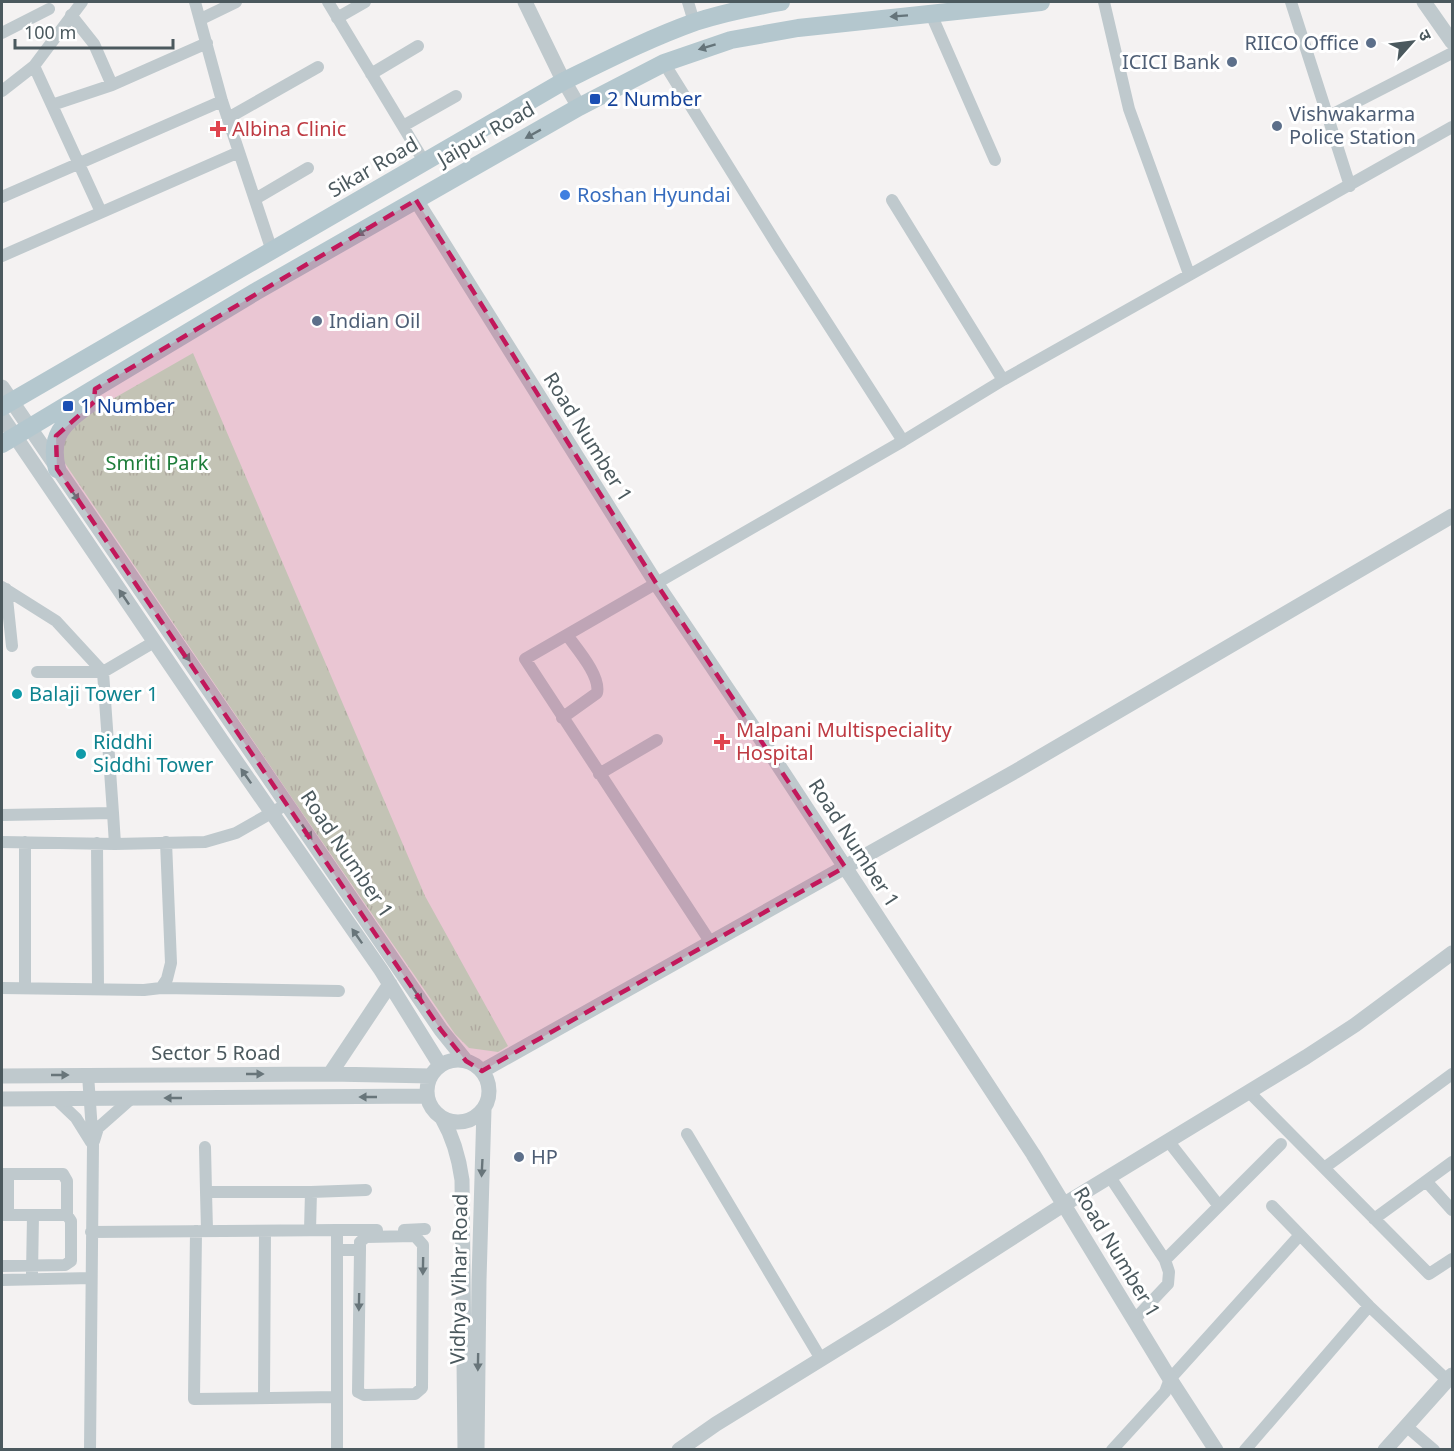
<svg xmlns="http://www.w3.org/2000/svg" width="1454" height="1451" font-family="'Noto Sans','Noto Sans Devanagari',sans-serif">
	<defs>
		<pattern id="park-tufts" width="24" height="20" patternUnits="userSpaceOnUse" patternTransform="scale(1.5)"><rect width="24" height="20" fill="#c4eecc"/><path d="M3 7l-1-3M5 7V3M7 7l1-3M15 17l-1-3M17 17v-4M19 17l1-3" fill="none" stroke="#aaceb2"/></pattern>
	</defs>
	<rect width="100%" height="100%" fill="#f4f2f2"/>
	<path fill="url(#park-tufts)" d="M193,353L425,896L508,1046L498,1052L469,1048L455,1034L294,801L56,450L76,420Z"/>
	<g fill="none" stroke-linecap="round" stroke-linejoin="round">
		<path stroke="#bfc9cd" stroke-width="12" d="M195,2L222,101L272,251
			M328,2L425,163
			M688,2L694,22
			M1104,2L1129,109L1189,274
			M1291,2L1350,186
			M931,14L995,160
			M71,15L94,44L112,85
			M337,18L365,2
			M201,19L236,2
			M2,33L49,9
			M664,63L779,248L903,441
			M34,66L101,212
			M371,74L418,46
			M2,91L34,66L82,2
			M52,105L112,85L207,43
			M1327,117L1452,53
			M228,118L318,67
			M403,126L456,96
			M2,197L222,101
			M255,199L308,168
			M892,200L1003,380
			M2,256L239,152
			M2,587L56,621L103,672L113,813L2,815
			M6,589L12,646
			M37,672H103L154,642
			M562,718L597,693C601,676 577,649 567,635
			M599,774L657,740
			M113,813L115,844
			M2,842L115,844L205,842L236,833L287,804
			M97,843L98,988
			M711,943L525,659L903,441L1003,380L1452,127
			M25,987V842
			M2,988L144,990L161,988L167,979L171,963L166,842
			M161,988L339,991
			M88,1075L93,1145L90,1450
			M1249,1092L1429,1274L1452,1259
			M56,1099L76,1118L91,1142
			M687,1134L821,1359
			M94,1141L98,1128L132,1098
			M1169,1142L1219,1206
			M205,1147L206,1192H311L366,1190
			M1324,1168L1452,1074
			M2,1174H63L67,1181V1215L71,1221V1261L65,1265L2,1266
			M1110,1177L1165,1260L1281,1144
			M1426,1181L1452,1210
			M206,1192L207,1230
			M1272,1206L1369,1306L1447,1380
			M2,1215H67
			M8,1215V1174
			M1374,1219L1452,1162
			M310,1230L311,1192
			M337,1230H377
			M404,1230L425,1229
			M196,1231L194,1399L337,1397
			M91,1232L337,1230V1450
			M337,1250H360V1242L366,1237L415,1236L423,1245L422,1388L415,1394L364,1395L358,1392L360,1250
			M32,1274L33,1215
			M2,1280L91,1278
			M1134,1320L1168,1284L1169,1272L1165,1260
			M264,1398L265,1231
			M1406,1426L1434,1450
			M1112,1450L1165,1392L1170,1379L1299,1236
			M1245,1450L1369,1306"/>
		<path stroke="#bfc9cd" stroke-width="15" d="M525,2L560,74L579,107
			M1424,2L1452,42
			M416,200L656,583L767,748L1033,1154L1170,1379L1216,1450
			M2,387L441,1030L466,1061
			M2,417L224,744L381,970L440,1065
			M427 1091a31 31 0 1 1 62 0a31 31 0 1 1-62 0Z
			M482,1071L1016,771L1452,516
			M330,1074L390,984
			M2,1076L330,1074L431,1076
			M2,1099L427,1096
			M442,1118C453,1137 459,1158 462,1180L465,1450
			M477,1450L479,1280L484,1109
			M679,1450L716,1424L886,1319L1063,1205L1306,1057L1355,1025L1452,953
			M1385,1450L1452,1375"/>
		<path stroke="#b4c7ce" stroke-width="18" d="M2,407L564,81C607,60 650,38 695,22C723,13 752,7 781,2
			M2,444L255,292L579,107L664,63L731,40L798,28L1041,2
			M57,469C48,432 66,422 92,402"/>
	</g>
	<defs><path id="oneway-solid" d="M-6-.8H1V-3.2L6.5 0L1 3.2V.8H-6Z" transform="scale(1.5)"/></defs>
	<g fill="#65747a">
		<use href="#oneway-solid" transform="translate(899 16) rotate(176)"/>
		<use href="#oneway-solid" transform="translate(707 47) rotate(163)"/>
		<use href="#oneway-solid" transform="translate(533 134) rotate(151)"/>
		<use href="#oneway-solid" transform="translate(364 231) rotate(150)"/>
	</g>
	<g fill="#68757a">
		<use href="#oneway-solid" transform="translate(74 494) rotate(55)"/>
		<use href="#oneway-solid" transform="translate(124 597) rotate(-124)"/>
		<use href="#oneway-solid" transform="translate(185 654) rotate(55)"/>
		<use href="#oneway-solid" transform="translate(246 776) rotate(-125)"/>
		<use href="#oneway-solid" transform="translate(307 832) rotate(56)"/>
		<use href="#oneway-solid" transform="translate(357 936) rotate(-125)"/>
		<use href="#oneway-solid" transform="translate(417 994) rotate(56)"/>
		<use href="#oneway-solid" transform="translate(255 1074)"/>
		<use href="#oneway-solid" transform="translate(60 1075)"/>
		<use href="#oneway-solid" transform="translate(368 1097) rotate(180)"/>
		<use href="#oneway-solid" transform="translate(173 1098) rotate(180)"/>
		<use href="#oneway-solid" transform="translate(482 1168) rotate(93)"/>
		<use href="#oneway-solid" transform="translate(423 1266) rotate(91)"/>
		<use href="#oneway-solid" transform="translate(359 1302) rotate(91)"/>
		<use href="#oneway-solid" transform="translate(478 1362) rotate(91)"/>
	</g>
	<path fill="#c2185b" fill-opacity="0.2" stroke="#c2185b" stroke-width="4.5" stroke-dasharray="12 8" stroke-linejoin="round" d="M416,200L656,583L845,867L482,1071L466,1061L441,1030L57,469L56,436L94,402L95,389Z"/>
	<g fill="#5c6f8a" stroke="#fff" stroke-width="2">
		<circle cx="1371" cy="43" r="6"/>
		<circle cx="1232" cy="62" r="6"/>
		<circle cx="1277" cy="126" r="6"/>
		<circle cx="317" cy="321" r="6"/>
		<circle cx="519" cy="1157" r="6"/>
	</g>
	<g fill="#1a4fb4" stroke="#fff" stroke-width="2">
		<rect x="589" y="93" width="12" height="12" rx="3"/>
		<rect x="62" y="400" width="12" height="12" rx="3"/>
	</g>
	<g fill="#e0444e" stroke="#fff" stroke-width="2">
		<path d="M215 120h6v6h6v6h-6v6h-6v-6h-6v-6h6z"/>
		<path d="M719 733h6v6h6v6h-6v6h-6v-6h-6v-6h6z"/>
	</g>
	<circle fill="#3f7fe0" stroke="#fff" stroke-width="2" cx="565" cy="195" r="6"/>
	<g fill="#0f9aa8" stroke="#fff" stroke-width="2">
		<circle cx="17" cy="694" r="6"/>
		<circle cx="81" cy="754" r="6"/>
	</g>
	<g text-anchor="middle" stroke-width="6" stroke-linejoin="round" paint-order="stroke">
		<g font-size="20" fill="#4e5e75" stroke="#fff" text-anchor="start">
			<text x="1359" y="50" text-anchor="end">RIICO Office</text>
			<text x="1220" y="69" text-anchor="end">ICICI Bank</text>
			<text x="1289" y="121">Vishwakarma<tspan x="1289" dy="23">Police Station</tspan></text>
			<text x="329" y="328">Indian Oil</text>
			<text x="531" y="1164">HP</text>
		</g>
		<g font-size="20" fill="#164399" stroke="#fff" text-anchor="start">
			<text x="607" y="106">2 Number</text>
			<text x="80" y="413">1 Number</text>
		</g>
		<g font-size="20" fill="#be3a42" stroke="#fff" text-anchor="start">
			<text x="232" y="136">Albina Clinic</text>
			<text x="736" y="737">Malpani Multispeciality<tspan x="736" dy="23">Hospital</tspan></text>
		</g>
		<g font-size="20" fill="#4b595e" stroke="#fff">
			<text transform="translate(486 134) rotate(-30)" y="7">Jaipur Road</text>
			<text transform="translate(373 167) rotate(-30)" y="7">Sikar Road</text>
			<text transform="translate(588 437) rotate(58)" y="7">Road Number 1</text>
			<text transform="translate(854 843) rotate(57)" y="7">Road Number 1</text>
			<text transform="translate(347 854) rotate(56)" y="7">Road Number 1</text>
			<text x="216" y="1060">Sector 5 Road</text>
			<text transform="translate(1117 1252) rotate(59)" y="7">Road Number 1</text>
			<text transform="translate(459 1279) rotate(-89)" y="7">Vidhya Vihar Road</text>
		</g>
		<g font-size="20" fill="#366cbe" stroke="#fff" text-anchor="start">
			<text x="577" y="202">Roshan Hyundai</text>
		</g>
		<g font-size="20" fill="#1e7d3a" stroke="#fff">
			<text x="157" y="470">Smriti Park</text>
		</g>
		<g font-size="20" fill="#0d838f" stroke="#fff" text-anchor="start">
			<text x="29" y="701">Balaji Tower 1</text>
			<text x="93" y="749">Riddhi<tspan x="93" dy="23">Siddhi Tower</tspan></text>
		</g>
	</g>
	<rect width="1454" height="1451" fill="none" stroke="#4b595e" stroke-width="6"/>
	<g transform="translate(1412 42) rotate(62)" stroke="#ffffff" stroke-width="4.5" paint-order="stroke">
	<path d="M0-4.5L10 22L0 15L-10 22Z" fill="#4b595e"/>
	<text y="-9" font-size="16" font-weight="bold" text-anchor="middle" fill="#4b595e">उ</text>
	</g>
	<path d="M15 39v9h158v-9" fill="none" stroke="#4b595e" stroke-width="3"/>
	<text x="24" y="39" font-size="18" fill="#4b595e" stroke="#ffffff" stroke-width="4.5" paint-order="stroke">100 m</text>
</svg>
